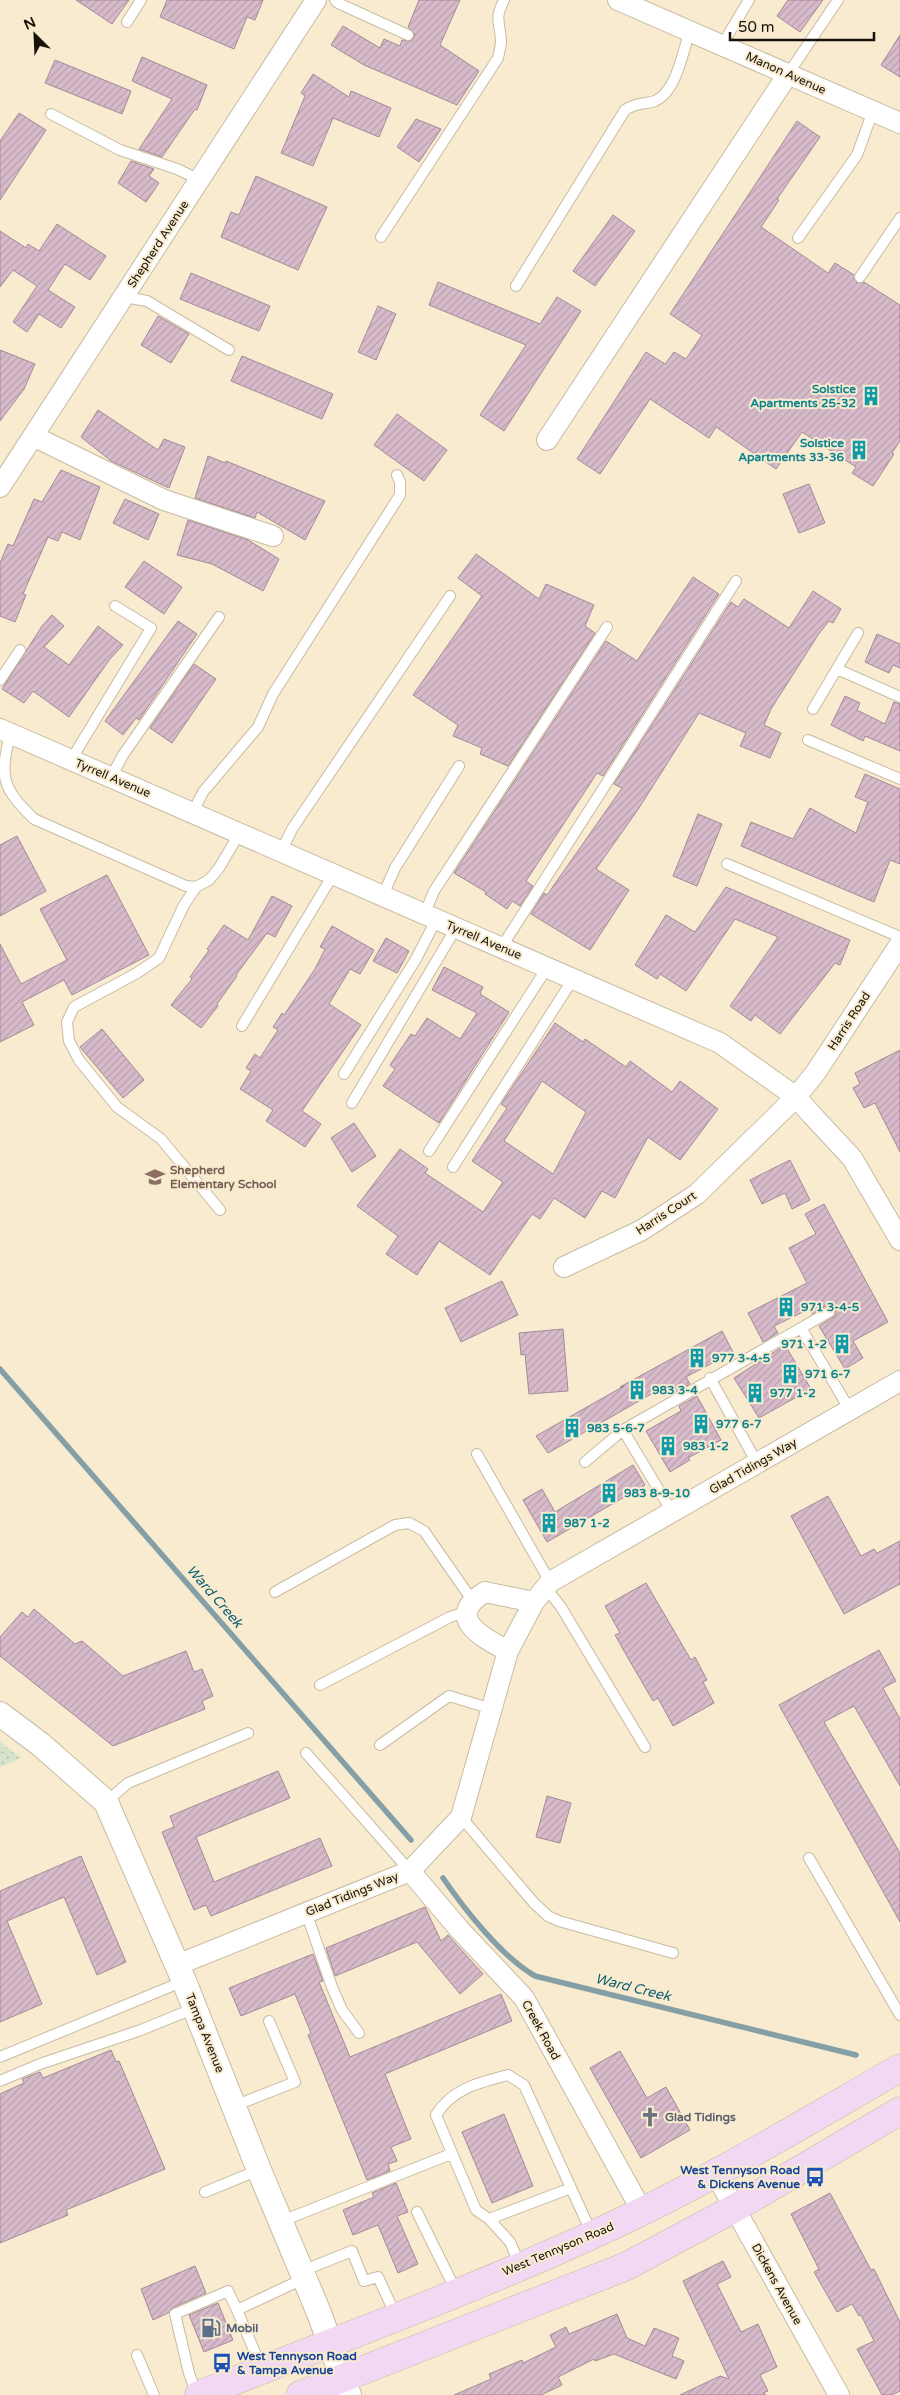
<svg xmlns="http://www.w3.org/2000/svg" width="900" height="2395" font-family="'Varela Round',sans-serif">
	<defs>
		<pattern id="park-dots" width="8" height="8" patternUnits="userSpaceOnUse" patternTransform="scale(1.25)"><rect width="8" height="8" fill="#d7e3cb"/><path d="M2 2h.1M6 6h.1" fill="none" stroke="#b8c2ad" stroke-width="1.8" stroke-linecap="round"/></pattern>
		<pattern id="building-hatch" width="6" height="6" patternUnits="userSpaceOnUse" patternTransform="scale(1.25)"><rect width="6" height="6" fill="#d8bbcb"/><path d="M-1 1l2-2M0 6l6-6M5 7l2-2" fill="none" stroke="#b9a0ad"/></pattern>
	</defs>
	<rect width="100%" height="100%" fill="#f8ebcf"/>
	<path fill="url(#park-dots)" d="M0,1742L21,1758L0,1767Z"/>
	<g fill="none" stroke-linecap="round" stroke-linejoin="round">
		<path stroke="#84a0a6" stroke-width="5.5" d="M0,1369L411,1840
			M443,1878C465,1910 502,1957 535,1976L856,2055"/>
	</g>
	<path fill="url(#building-hatch)" stroke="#a48998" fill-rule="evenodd" d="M76,0H129L112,24Z
		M167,0H263L255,20L247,17L234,49L160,17Z
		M419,0H460L440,45L479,71L457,105L364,65L331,45L343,26L380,48L384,39L400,46L402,40L412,41L415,34L408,27Z
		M788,0H823L800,32L777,16Z
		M900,35V77L881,65Z
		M142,57L207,85L197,110L195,109L162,157L139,149L172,99L132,81Z
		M55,60L131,91L122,114L45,83Z
		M313,74L349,97L351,91L391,108L379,137L333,118L313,166L281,153L305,96L301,93Z
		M19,113L46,130L0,200V141Z
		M416,119L441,129L419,162L397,147Z
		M797,121L820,137L777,199L779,200L761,227L828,273L835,263L854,275L857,283L864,282L900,305V441L892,453L894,454L873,486L852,473L856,467L802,432L776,469L716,427L709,438L650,399L600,474L577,459L646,352L665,364L674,352L686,359L702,335L670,314Z
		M131,161L154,169L149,176L159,183L146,202L118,183Z
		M256,176L327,207L298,270L221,237L231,212L239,215Z
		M613,215L635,231L595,286L573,271Z
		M57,224L106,256L90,280L65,264L48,290L75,307L61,328L39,314L27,332L13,322L37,286L13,270L0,287V231L26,248L28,244L39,251Z
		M191,273L270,306L259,331L180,299Z
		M438,282L540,324L557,297L581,311L504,431L480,415L526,345L429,305Z
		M378,306L396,314L376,360L358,352Z
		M158,316L189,334L171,363L141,345Z
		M0,350L35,364L24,389L0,421Z
		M242,356L333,394L322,419L231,381Z
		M98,410L158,450L164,439L185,447L169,488L111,461L81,437Z
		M397,414L447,450L424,481L374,445Z
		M208,456L225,463L226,461L325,501L305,540L257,512L255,518L195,498Z
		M61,470L100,487L80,540L62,532L58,541L48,537L23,594L26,595L15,622L0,616V563L8,544L13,546L34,499L42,502Z
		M809,484L825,523L799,533L783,494Z
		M125,499L159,514L148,540L113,523Z
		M188,520L248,540L279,559L263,591L212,564L177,555Z
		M476,554L539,599L546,584L594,605L585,626L595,633L508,766L480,754L482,748L453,736L458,725L413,695L482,596L458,578Z
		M144,561L182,587L164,614L125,587Z
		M693,577L719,594L603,776L597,773L526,881L533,886L520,906L512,901L507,909L485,894L486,892L454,873L606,641L637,661Z
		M813,591L841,609L833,623L829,621L818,635L771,709L764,725L781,733L770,758L740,746L746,733L699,713L639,808L596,869L629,890L590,950L531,914L544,893L547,895L622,788L614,784L731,602L738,607L744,599L789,628Z
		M52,615L64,626L44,647L69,665L98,626L123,645L110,659L69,717L33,691L24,703L2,689L42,626Z
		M178,621L197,634L139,720L136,718L123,735L105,721Z
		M877,634L900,644V668L893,665L889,673L865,662Z
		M194,664L216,679L172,743L150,728Z
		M845,696L860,703L857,710L885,724L894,702L900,704V751L865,736L863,741L831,725Z
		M865,774L900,789V864L890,860L874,902L741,846L751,822L793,839L810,808L856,833L868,802L855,797Z
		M698,814L722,824L697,886L673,876Z
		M17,836L46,891L0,916V845Z
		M107,875L149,955L72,995L64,980L22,1002L34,1025L0,1042V944L21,984L67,960L40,909Z
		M726,887L850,940L840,965L835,963L780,1034L755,1015L751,1021L730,1006L778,937L735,919L686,991L660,974L657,979L635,965L666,915L695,932Z
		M272,896L292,906L275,937L267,933L236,975L237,976L217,1004L218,1006L201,1028L171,1005L192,979L190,977L209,950L207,949L224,925L248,940Z
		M332,926L374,950L360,974L350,969L329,1004L361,1025L302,1111L321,1124L305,1147L266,1121L273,1110L240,1089L251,1071L246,1068L255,1054L260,1058L278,1030L273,1027L282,1013L284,1015L315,969L325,949L320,947Z
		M386,938L409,951L397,973L373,961Z
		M444,967L483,987L480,994L509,1012L439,1123L383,1086L395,1069L390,1065L411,1034L415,1036L427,1018L460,1039L477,1013L432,990Z
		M555,1023L583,1042L585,1039L626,1067L630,1061L672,1092L680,1081L718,1109L680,1160L648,1137L615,1198L602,1191L585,1218L554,1198L540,1219L532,1214L490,1275L439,1241L417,1275L386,1254L398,1236L357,1206L400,1149L428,1169L425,1173L483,1212L503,1182L472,1161L507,1108L501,1104ZM542,1081L586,1112L553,1174L504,1141Z
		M102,1029L144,1080L123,1098L80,1047Z
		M900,1050V1152L875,1103L864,1108L853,1088L860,1084L855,1073Z
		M354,1123L376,1156L352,1172L331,1138Z
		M790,1160L810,1200L792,1209L785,1193L762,1204L750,1180Z
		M824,1204L888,1322L853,1341L863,1358L845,1369L819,1326L835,1316L836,1312L833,1306H826L812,1314L809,1309L774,1326L778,1333L763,1342L748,1313L807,1283L789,1248L816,1234L805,1214Z
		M502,1281L518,1315L461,1342L445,1308Z
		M563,1329L568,1391L529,1394L525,1354L521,1355L519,1333Z
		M722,1331L733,1352L686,1377L690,1384L672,1394L667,1385L548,1453L536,1436L624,1386L620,1387Z
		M785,1345L811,1389L759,1418L734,1378Z
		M697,1396L721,1440L688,1458L690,1460L670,1472L646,1431L681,1411L679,1406Z
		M633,1465L645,1485L547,1542L523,1500L542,1489L555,1512Z
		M828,1496L861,1556L874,1549L877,1553L900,1541V1584L844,1614L791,1516Z
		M646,1583L691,1660L695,1657L707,1680L703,1682L714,1703L673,1726L658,1698L653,1701L628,1658L615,1635L620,1633L605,1606Z
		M34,1609L75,1644L82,1641L123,1676L186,1651L194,1672L202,1669L213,1696L202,1701L205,1709L113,1746L0,1656V1637L22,1612L28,1617Z
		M879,1650L896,1681L883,1688L900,1719V1786L854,1706L824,1722L900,1853V1922L779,1705Z
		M278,1771L290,1798L196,1837L214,1882L320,1838L332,1866L211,1916L206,1905L194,1910L162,1832L174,1827L170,1816Z
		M547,1796L571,1803L560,1843L536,1837Z
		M81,1856L126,1962L97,1975L64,1897L7,1921L42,2004L0,2022V1891Z
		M425,1907L441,1941L448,1935L483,1974L460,1994L417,1942L335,1976L326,1948Z
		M313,1954L323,1981L319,1982L350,2057L501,1994L512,2021L385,2074L411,2139L391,2147L397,2161L388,2164L390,2171L367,2180L308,2035L311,2033L295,1994L241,2016L229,1988Z
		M111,2050L116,2062L119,2061L165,2169L66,2210L68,2215L0,2243V2094L24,2083L22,2079L40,2072L43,2078Z
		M620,2051L647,2098L666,2087L690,2130L641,2158L590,2068Z
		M504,2114L533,2186L492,2203L462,2132Z
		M396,2183L408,2212L397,2216L418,2264L398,2273L378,2225L353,2235L343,2210L374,2197L372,2193Z
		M830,2193L871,2270L874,2269L900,2322V2391L892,2395H882L857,2349L874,2341L861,2315L859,2316L852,2304L837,2312L814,2272L819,2269L791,2214Z
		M723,2261L731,2277L717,2284L741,2332L758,2324L777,2367L760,2375L768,2391L763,2393L766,2395H680L720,2376L729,2379L683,2281Z
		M195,2266L206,2293L172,2308L168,2313L153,2320L141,2289Z
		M218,2303L233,2340L204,2352L189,2315Z
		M617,2314L627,2338L645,2346L654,2328L679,2338L672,2356L684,2361L676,2379L614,2354L595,2361L594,2359L558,2377L562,2385L541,2395H454L491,2379L489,2374L522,2360L523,2363L556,2347L550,2335L566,2327L569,2334Z"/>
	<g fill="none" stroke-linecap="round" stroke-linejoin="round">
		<defs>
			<path id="service" d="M335,0L338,3L408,35
				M127,22L141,0
				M722,45L749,0
				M788,74L838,0
				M51,114L120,150L177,169L200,180
				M381,237L498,58C499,53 501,46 501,41C500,21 494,20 504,0
				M798,238L857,155L873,111
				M860,277L900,218
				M516,286L625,110C639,101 645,105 655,101C677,91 682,53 690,31
				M124,297L147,301L229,350
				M837,669L900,697
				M0,680L20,650
				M813,709L858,633
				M10,734C0,777 1,787 34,819L186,886L196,887
				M808,740L900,779
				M71,760L151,628L115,606
				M111,777L123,755L219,617
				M193,812L203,792L258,727L273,694L400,495V482L397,475
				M281,852L292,829L450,596
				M727,864L900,937
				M383,895L395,868L459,766
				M424,915L434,891L607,627
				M501,948L736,581
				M242,1026L333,875
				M344,1074L416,959L436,920
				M352,1103L456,928
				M429,1151L547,968
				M453,1167L573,979
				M220,1210L161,1139L117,1107L79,1060L69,1041L67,1022L74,1007L137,973L159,958L184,905L196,887L209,880L219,868L239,834
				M801,1328L850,1410
				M710,1378L757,1463
				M623,1430L672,1512
				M477,1454L550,1582
				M585,1462L623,1430L829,1312
				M546,1588L561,1607L645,1747
				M275,1592L395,1525L409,1523L424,1531L472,1600
				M320,1685L450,1617L466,1612
				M380,1745L449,1696L492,1709
				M306,1753L410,1871
				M106,1802L128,1783L248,1733
				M461,1817L534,1903L548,1916L559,1921L673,1953
				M809,1858L900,2015
				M306,1912L332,1987L342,2010L359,2033
				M0,2057L184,1981
				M0,2081L40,2064L141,2030L195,2008
				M234,2106L295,2082L269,2021
				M205,2192L259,2170
				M417,2212L456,2291
				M489,2219L476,2210L436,2115C453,2088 478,2083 508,2075L524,2085L592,2234
				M282,2221L451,2154
				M520,2265L510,2242L489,2219L571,2188
				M302,2271L352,2251L364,2281L378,2277L396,2316
				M237,2310L262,2369
				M137,2355L154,2395
				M197,2395L189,2373L175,2314L228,2291L237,2310L305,2278"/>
			<path id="minor" d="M618,0L900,123
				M33,436L164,500L273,536
				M547,440L788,74
				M0,487L316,0
				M0,729L720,1043L796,1097L812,1115L852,1158L900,1240
				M564,1267L642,1230L697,1194L796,1097L816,1072L900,944
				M508,1651C481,1637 444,1617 485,1592L534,1602
				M410,1871L459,1929L524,1998L642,2211
				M177,1965L410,1871L461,1817L508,1651L534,1602L550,1582L900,1381
				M715,2173L839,2395"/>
			<path id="tertiary" d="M0,1714L40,1744L106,1802L184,1981L259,2170L319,2313L349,2395"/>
			<path id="secondary" d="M199,2395C330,2342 464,2294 592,2235C699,2187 799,2126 900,2068
				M300,2395L627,2266L735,2208L900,2111"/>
		</defs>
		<use href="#service" stroke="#c8bba1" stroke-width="12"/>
		<use href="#minor" stroke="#c8bba1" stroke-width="22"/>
		<use href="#tertiary" stroke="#c8bba1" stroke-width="26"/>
		<use href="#secondary" stroke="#c8bba1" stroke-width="29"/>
		<use href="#service" stroke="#fff" stroke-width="10"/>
		<use href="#minor" stroke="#fff" stroke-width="20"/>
		<use href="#tertiary" stroke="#fff" stroke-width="24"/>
		<use href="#secondary" stroke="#f2d8f3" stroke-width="28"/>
	</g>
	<defs>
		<symbol id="building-bare" viewBox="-9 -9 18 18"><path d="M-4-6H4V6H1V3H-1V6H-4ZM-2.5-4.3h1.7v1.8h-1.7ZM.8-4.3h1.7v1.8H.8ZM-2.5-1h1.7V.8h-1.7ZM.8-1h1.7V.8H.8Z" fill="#0f9aa8" stroke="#f8ebcf" stroke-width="2.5" paint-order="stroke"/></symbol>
		<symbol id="school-bare" viewBox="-9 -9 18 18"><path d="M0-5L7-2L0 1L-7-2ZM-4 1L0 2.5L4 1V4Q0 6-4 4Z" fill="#8d6e63" stroke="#f8ebcf" stroke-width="2.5" paint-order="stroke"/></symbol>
		<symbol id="church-bare" viewBox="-9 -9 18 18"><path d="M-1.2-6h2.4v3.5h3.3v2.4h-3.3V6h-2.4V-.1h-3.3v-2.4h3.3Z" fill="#6b7280" stroke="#f8ebcf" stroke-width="2.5" paint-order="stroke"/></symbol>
		<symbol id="bus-bare" viewBox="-9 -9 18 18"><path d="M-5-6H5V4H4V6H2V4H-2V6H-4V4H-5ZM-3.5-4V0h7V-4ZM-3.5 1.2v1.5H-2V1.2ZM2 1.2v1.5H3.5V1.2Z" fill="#1a4fb4" stroke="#f8ebcf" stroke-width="2.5" paint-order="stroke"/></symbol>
		<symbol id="fuel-bare" viewBox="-9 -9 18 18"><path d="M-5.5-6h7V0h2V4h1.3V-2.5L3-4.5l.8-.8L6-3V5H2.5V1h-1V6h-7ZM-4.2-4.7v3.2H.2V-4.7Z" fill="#5c6f8a" stroke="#f8ebcf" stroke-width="2.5" paint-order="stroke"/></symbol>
	</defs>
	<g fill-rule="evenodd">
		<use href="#building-bare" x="857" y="382" width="28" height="28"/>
		<use href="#building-bare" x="845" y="436" width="28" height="28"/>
		<use href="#school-bare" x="141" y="1163" width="28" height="28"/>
		<use href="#building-bare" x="772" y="1293" width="28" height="28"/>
		<use href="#building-bare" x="828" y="1330" width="28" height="28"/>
		<use href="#building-bare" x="683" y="1344" width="28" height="28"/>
		<use href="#building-bare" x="776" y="1360" width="28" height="28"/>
		<use href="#building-bare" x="623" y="1376" width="28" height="28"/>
		<use href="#building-bare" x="741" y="1379" width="28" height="28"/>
		<use href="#building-bare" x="687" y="1410" width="28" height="28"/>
		<use href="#building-bare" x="558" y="1414" width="28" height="28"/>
		<use href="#building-bare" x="654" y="1432" width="28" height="28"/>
		<use href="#building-bare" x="595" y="1479" width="28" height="28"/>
		<use href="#building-bare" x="535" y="1509" width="28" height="28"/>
		<use href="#church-bare" x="636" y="2103" width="28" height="28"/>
		<use href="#bus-bare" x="801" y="2163" width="28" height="28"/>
		<use href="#fuel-bare" x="197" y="2314" width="28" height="28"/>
		<use href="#bus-bare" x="208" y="2349" width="28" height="28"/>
	</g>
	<g text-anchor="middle" stroke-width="4" stroke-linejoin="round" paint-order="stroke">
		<g font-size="12" fill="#171309" stroke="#f8ebcf">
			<text transform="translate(786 73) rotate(24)" y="4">Manon Avenue</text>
			<text transform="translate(158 244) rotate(-57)" y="4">Shepherd Avenue</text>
			<text transform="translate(113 778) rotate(23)" y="4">Tyrrell Avenue</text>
			<text transform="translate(484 940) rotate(23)" y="4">Tyrrell Avenue</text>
			<text transform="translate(849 1021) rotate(-57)" y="4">Harris Road</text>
			<text transform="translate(666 1213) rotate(-33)" y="4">Harris Court</text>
			<text transform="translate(753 1466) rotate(-30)" y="4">Glad Tidings Way</text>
			<text transform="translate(352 1894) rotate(-22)" y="4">Glad Tidings Way</text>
			<text transform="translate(541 2030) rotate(61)" y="4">Creek Road</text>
			<text transform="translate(205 2033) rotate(68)" y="4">Tampa Avenue</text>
			<text transform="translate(558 2249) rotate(-23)" y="4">West Tennyson Road</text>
			<text transform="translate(777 2284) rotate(61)" y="4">Dickens Avenue</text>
		</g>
		<g font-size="12" font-weight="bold" fill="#0d838f" stroke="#f8ebcf" text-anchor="start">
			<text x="856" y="393" text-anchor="end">Solstice<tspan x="856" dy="14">Apartments 25-32</tspan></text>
			<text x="844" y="447" text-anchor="end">Solstice<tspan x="844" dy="14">Apartments 33-36</tspan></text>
			<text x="801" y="1311">971 3-4-5</text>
			<text x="827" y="1348" text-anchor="end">971 1-2</text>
			<text x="712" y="1362">977 3-4-5</text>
			<text x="805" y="1378">971 6-7</text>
			<text x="652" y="1394">983 3-4</text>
			<text x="770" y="1397">977 1-2</text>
			<text x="716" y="1428">977 6-7</text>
			<text x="587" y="1432">983 5-6-7</text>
			<text x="683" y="1450">983 1-2</text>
			<text x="624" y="1497">983 8-9-10</text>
			<text x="564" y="1527">987 1-2</text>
		</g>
		<g font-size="12" font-weight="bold" fill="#785e54" stroke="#f8ebcf" text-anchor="start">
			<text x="170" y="1174">Shepherd<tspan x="170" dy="14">Elementary School</tspan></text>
		</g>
		<g font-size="12" font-weight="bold" fill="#5b616d" stroke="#f8ebcf" text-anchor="start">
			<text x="665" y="2121">Glad Tidings</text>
		</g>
		<g font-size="12" font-weight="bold" fill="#164399" stroke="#f8ebcf" text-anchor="end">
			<text x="800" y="2174">West Tennyson Road<tspan x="800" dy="14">&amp; Dickens Avenue</tspan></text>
			<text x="237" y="2360" text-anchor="start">West Tennyson Road<tspan x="237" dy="14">&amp; Tampa Avenue</tspan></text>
		</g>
		<g font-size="12" font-weight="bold" fill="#4e5e75" stroke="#f8ebcf" text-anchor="start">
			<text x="226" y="2332">Mobil</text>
		</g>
		<g font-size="14" font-style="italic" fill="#136073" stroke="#f8ebcf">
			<text transform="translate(215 1596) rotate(49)" y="5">Ward Creek</text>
			<text transform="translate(633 1987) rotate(14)" y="5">Ward Creek</text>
		</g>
	</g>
	<g transform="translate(35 35) rotate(336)" stroke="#f8ebcf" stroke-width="4" paint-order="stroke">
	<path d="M0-4L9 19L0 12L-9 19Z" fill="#171309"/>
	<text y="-8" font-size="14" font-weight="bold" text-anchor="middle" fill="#171309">N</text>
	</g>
	<path d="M730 32v8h144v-8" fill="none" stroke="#171309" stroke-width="2.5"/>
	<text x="738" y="32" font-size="15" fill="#171309" stroke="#f8ebcf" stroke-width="4" paint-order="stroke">50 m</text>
</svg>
